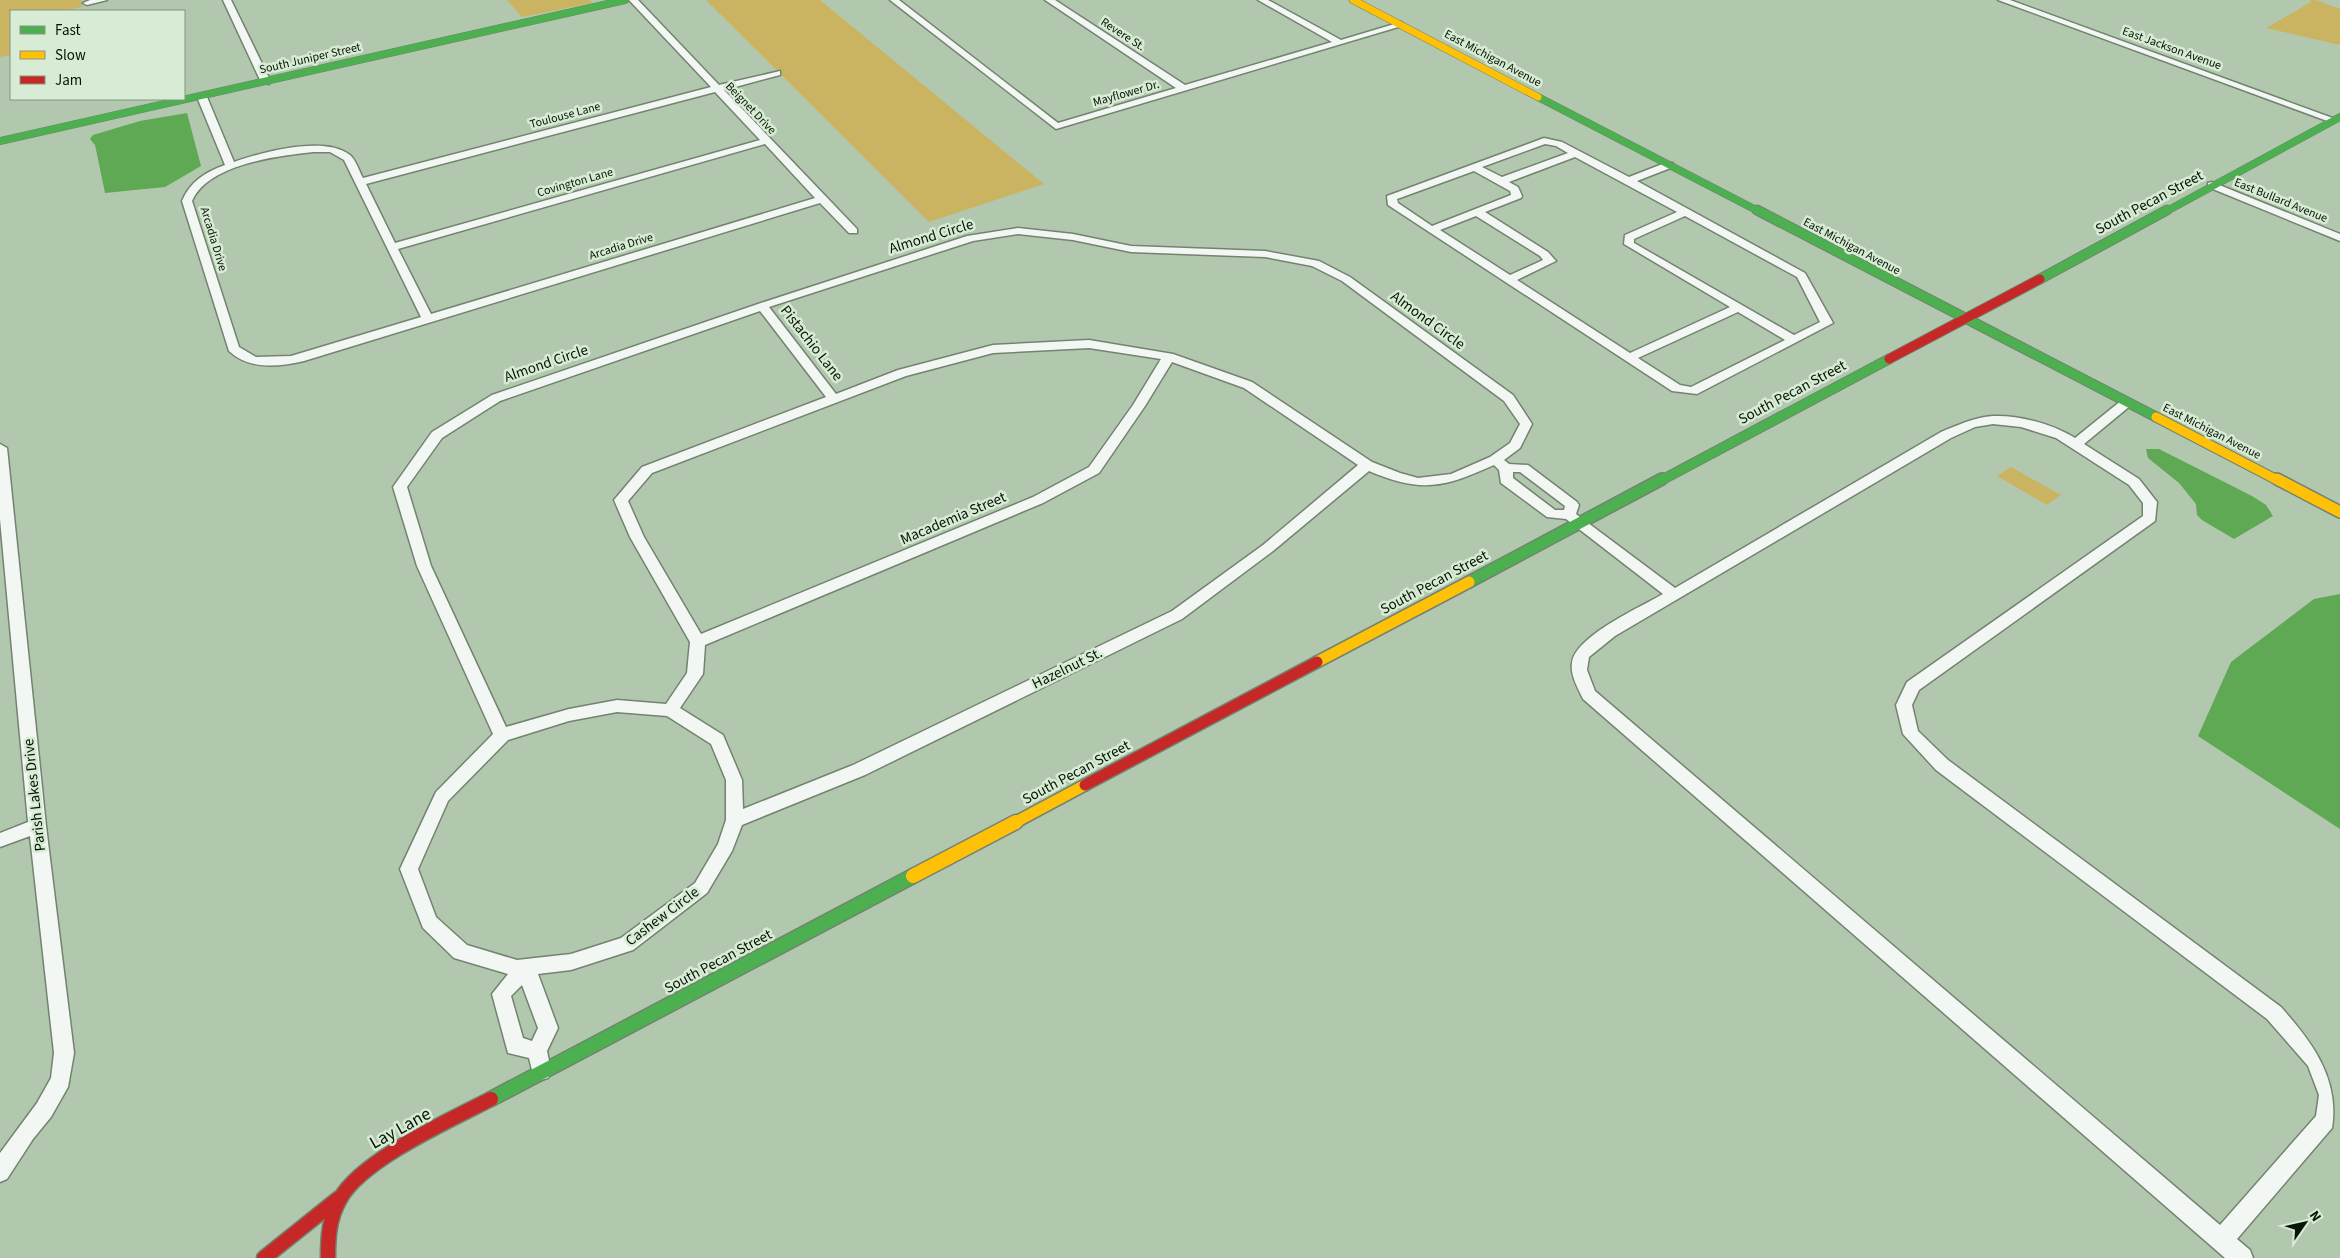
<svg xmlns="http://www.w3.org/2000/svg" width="2340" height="1258" font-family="'Source Sans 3',sans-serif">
	<rect width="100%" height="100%" fill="#b2c8ae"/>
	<path fill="#cbb461" d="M0,0H81L82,7L63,11H11V55L0,57Z
		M507,0H590L592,3L522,17Z
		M706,0H820L1044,184L929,222Z
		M2309,0H2316L2340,9V45L2266,28L2311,2Z
		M2011,467L2061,495L2047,505L1997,476Z"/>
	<path fill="#5fa854" d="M187,113L201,166L165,187L105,193L95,145L90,139L93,135L140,121Z
		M2146,449H2159L2252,496L2266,505L2273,516L2234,539L2202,520L2197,515L2196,504L2179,483L2148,458Z
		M2340,594V829L2198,736L2231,662L2314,599Z"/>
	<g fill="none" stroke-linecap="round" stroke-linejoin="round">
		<defs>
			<path id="street" d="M90,0H107L87,5L83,3Z
				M223,0H231L271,82L269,84L261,82Z
				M629,0H638L719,85L780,71V75L724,90L857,229V233H849L820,203L304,361C279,367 249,370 229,351L182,201C190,182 205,172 225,165L197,97L199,95L207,97L234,162C262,152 325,135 350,155C356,160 359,171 363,178L711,87ZM715,92L760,140L395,243L366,184ZM765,144L815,198L431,314L398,249ZM313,152H330L344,160L421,317L291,356L256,357L239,347L192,201C208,164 277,156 313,152Z
				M890,0H899L1058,123L1176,88L1045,0H1055L1185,85L1332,42L1258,0H1268L1341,40L1401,22L1405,25L1056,129Z
				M1998,0H2010L2338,120L2330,122Z
				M1544,138L1562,142L1629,177L1665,163H1673V167L1637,181L1805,273L1833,323L1697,394L1672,391L1388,205L1387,196ZM1545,144L1556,146L1568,153L1502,177L1482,167ZM1575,157L1677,212L1625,235L1624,244L1730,307L1630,353L1517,280L1556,261L1548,252L1485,212L1521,198L1522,196L1518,187L1509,182ZM1474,171L1510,191L1511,195L1432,226L1398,203L1397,199ZM1476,216L1540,256L1543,260L1510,275L1440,230ZM1685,216L1797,277L1820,322L1794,335L1634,243V239ZM1738,312L1785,340L1691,387L1680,385L1638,358Z
				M2212,182L2340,234V241L2208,187V183Z
				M1018,228L1073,234L1131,246L1265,251L1319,261L1350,277L1513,395L1532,424L1520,448L1504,460L1509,464L1528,465L1577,502L1579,505L1576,514L1675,588L1941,432C1958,425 1975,417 1993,416C2019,415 2053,424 2075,438L2122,400H2130L2132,403L2130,406L2084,444L2139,479L2157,502L2155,521L1919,690L1912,705L1918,731L1948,760L2281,1007C2311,1041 2340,1078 2332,1128L2237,1239L2250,1250L2253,1258H2225L1583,699C1578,688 1570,675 1572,663C1575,636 1641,607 1663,594L1566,519L1547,517L1501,483L1499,470L1494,465C1443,488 1421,493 1369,471L1273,551L1182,619L865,775L742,825L732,851L707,893L633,950L571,970L538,974L558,1028L547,1051L551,1071L548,1078L541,1080L534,1078L529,1058L508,1053L492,994L508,974L454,958L423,928L400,869L436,792L493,734L417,566L393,487L432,432L492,395L758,304L967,236ZM1018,234L1073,240L1131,252L1265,257L1312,266L1342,281L1504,401L1520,424L1510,443L1490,457L1451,474L1418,478L1400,473L1372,462L1252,382L1173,354L1089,340L993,345L898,370L836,394L769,307L973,241ZM760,311L826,397L642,467L614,500L630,537L690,642L687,673L666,704L617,700L569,709L506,727L431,566L407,487L442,438L500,401ZM1089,348L1161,359L1133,405L1089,467L1033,497L701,634L644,537L628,501L652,473L906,376L993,353ZM1172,362L1244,388L1358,465L1263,545L1172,611L853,765L743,809L742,780L723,735L680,708L703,674L705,645L1043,503L1099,473L1145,406ZM1993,424L2021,427L2056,438L2129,485L2143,503V516L1907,682L1896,705L1903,734L1936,770L2267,1019L2308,1066L2319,1095L2316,1116L2220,1225L1595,691L1587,670L1589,657L1615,636L1951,438L1975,427ZM1513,472H1520L1565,506L1564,510H1555L1513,478ZM617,712L667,716L711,744L726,780V820L718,844L695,883L621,938L571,954L517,960L467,945L436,917L418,869L448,801L508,740L569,721ZM522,985L538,1028L532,1041L523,1038L511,996Z
				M0,444L7,448L46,826L74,1053L68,1087L51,1117L33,1139L7,1179L0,1182V1153L37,1103L51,1078L54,1053L30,836L0,847V833L28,822L0,519Z"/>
			<path id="fast-far3" d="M1538,97L1760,212
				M0,141L625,0
				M2165,212L2340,117"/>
			<path id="fast-far2" d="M1757,210L2156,417
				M2040,279L2167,210
				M1660,481L1889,359"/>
			<path id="fast-far1" d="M1469,582L1662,479"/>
			<path id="fast" d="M491,1099L913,876"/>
			<path id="slow-far3" d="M1353,0L1538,97"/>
			<path id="slow-far2" d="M2156,417L2279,481"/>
			<path id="slow-far1" d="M2277,479L2340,512
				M1317,662L1469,582
				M1014,823L1085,785"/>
			<path id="slow" d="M913,876L1016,822"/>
			<path id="jam-far2" d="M1889,359L2040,279"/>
			<path id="jam-far1" d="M1085,785L1317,662"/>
			<path id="jam" d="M264,1258L339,1198
				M328,1258C328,1237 329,1218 340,1199C361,1160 450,1120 491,1099"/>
		</defs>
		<use href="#street" stroke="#738370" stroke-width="3"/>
		<use href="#fast-far3" stroke="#738370" stroke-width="8"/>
		<use href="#fast-far2" stroke="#738370" stroke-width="11"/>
		<use href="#fast-far1" stroke="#738370" stroke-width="14"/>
		<use href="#fast" stroke="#738370" stroke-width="17"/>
		<use href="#slow-far3" stroke="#738370" stroke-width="8"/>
		<use href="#slow-far2" stroke="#738370" stroke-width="11"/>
		<use href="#slow-far1" stroke="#738370" stroke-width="14"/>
		<use href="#slow" stroke="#738370" stroke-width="17"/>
		<use href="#jam-far2" stroke="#738370" stroke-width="11"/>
		<use href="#jam-far1" stroke="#738370" stroke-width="14"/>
		<use href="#jam" stroke="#738370" stroke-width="17"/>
		<use href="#street" fill="#f3f7f3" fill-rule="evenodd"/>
		<use href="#fast-far3" stroke="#4caf50" stroke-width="7"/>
		<use href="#fast-far2" stroke="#4caf50" stroke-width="9"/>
		<use href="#fast-far1" stroke="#4caf50" stroke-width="11"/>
		<use href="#fast" stroke="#4caf50" stroke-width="14"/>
		<use href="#slow-far3" stroke="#ffc107" stroke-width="7"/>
		<use href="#slow-far2" stroke="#ffc107" stroke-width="9"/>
		<use href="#slow-far1" stroke="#ffc107" stroke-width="11"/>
		<use href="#slow" stroke="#ffc107" stroke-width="14"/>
		<use href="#jam-far2" stroke="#c62828" stroke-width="9"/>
		<use href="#jam-far1" stroke="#c62828" stroke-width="11"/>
		<use href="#jam" stroke="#c62828" stroke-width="14"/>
	</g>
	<g text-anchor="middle" stroke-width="5" stroke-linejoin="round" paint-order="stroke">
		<g font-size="12" fill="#071505" stroke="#d8ecd5">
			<text transform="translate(1123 34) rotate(33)" y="4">Revere St.</text>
			<text transform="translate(2172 48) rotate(20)" y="4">East Jackson Avenue</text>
			<text transform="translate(310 58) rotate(-13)" y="4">South Juniper Street</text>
			<text transform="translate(1493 58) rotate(28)" y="4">East Michigan Avenue</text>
			<text transform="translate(1126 93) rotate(-16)" y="4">Mayflower Dr.</text>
			<text transform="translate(751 108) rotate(46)" y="4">Beignet Drive</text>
			<text transform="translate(565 115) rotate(-15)" y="4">Toulouse Lane</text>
			<text transform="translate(575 182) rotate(-16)" y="4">Covington Lane</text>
			<text transform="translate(2281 200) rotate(22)" y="4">East Bullard Avenue</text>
			<text transform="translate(214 239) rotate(73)" y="4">Arcadia Drive</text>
			<text transform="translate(621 246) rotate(-17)" y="4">Arcadia Drive</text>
			<text transform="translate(1852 246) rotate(28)" y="4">East Michigan Avenue</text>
			<text transform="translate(2212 431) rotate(27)" y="4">East Michigan Avenue</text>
		</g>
		<g font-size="15" fill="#071505" stroke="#d8ecd5">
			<text transform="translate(2149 202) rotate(-28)" y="5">South Pecan Street</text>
			<text transform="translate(931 236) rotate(-17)" y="5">Almond Circle</text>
			<text transform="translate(1428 320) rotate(36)" y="5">Almond Circle</text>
			<text transform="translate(812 343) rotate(52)" y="5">Pistachio Lane</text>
			<text transform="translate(546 363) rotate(-19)" y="5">Almond Circle</text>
			<text transform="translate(1792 392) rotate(-28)" y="5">South Pecan Street</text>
			<text transform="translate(953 518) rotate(-23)" y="5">Macademia Street</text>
			<text transform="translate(1434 582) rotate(-28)" y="5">South Pecan Street</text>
			<text transform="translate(1067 668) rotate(-26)" y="5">Hazelnut St.</text>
			<text transform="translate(1076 772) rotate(-28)" y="5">South Pecan Street</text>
			<text transform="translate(34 795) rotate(-96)" y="5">Parish Lakes Drive</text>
			<text transform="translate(662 916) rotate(-37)" y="5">Cashew Circle</text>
			<text transform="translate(718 961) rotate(-28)" y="5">South Pecan Street</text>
		</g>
		<g font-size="18" fill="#071505" stroke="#d8ecd5">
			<text transform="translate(400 1128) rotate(-29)" y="6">Lay Lane</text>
		</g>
	</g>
	<rect x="10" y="10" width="175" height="90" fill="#d8ecd5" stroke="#849682"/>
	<rect x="20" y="26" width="25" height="8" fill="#4caf50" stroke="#849682"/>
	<text x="55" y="35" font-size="15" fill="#071505">Fast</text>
	<rect x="20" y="51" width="25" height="8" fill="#ffc107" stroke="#849682"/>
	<text x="55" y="60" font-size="15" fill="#071505">Slow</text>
	<rect x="20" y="76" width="25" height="8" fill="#c62828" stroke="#849682"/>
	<text x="55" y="85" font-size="15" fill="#071505">Jam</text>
	<g transform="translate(2305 1223) rotate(56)" stroke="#d8ecd5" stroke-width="4" paint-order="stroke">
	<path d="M0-4L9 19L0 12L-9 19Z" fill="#071505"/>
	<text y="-8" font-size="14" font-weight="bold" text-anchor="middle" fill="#071505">N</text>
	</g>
</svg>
